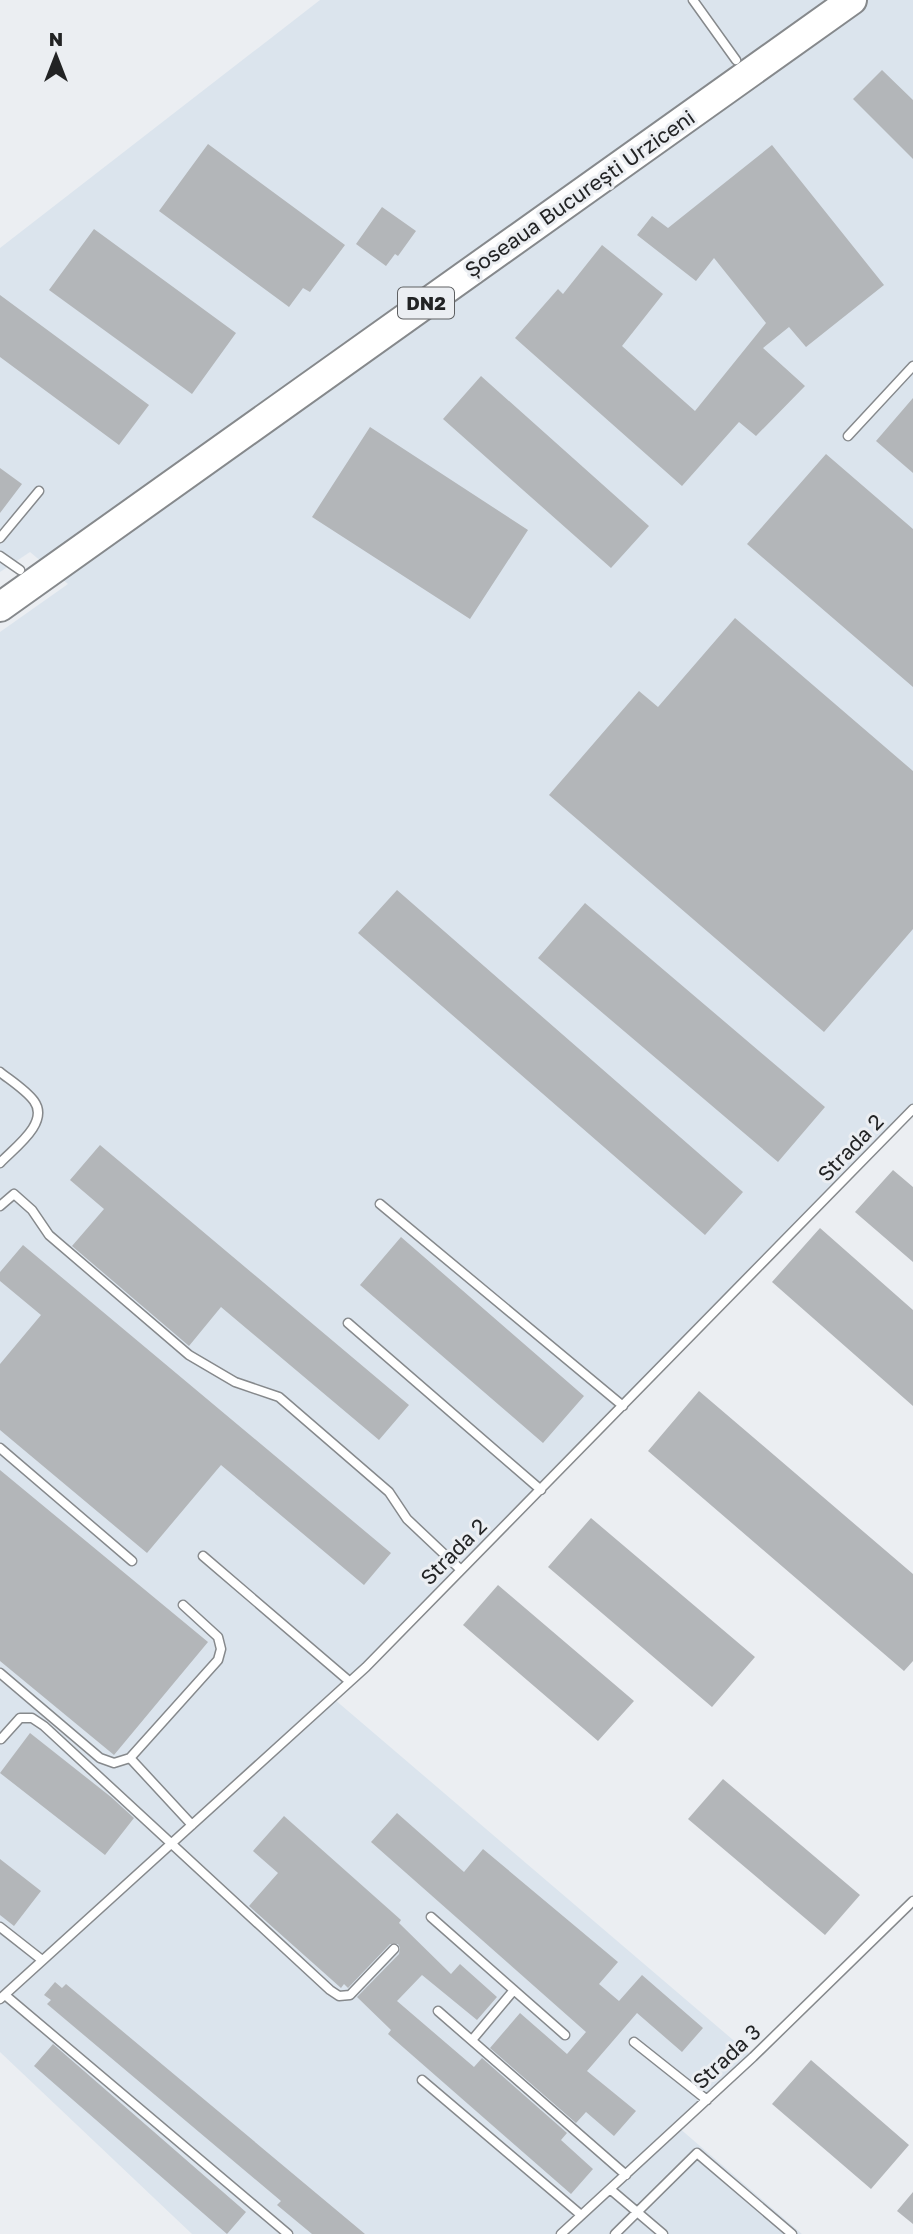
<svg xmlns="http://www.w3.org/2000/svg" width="913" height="2234" font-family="'Golos Text',sans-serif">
	<rect width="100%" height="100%" fill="#ebeef2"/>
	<path fill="#dbe4ed" d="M320,0H913V1109L334,1699L753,2057L678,2127L802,2234H192L0,2052V632L68,584L30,552L0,572V248Z"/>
	<path fill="#b3b6b9" d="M882,70L913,100V159L853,99Z
		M208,144L345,245L310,292L303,288L289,307L159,211Z
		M772,145L884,285L806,347L789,327L763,348L805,386L756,436L739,422L682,486L515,338L558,289L563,294L602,245L663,294L622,346L695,411L766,323L714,258L696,281L637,235L652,216L668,228Z
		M382,207L416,231L398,256L395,254L386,266L356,244Z
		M94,229L236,333L192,394L49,290Z
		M0,295L149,405L119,445L0,357Z
		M481,376L649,526L611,568L443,419Z
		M913,398V473L876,441Z
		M370,427L528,530L470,619L312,517Z
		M826,454L913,529V687L747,544Z
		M0,468L22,484L0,513Z
		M735,618L913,771V929L824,1032L549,795L639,691L658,707Z
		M397,890L743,1192L705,1235L358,933Z
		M585,903L825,1107L778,1162L538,958Z
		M100,1145L409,1405L379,1440L221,1307L189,1346L72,1246L104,1209L70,1180Z
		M893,1170L913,1187V1262L855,1212Z
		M820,1228L913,1310V1406L772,1282Z
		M401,1237L584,1396L543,1443L360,1285Z
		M23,1245L391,1553L364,1585L221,1465L147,1553L0,1430V1364L41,1315L0,1281V1272Z
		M699,1391L913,1574V1661L904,1671L648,1451Z
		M0,1470L208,1642L114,1755L0,1661Z
		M591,1518L755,1657L712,1707L548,1567Z
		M498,1585L634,1701L598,1741L463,1625Z
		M30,1733L111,1797L134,1818L105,1855L0,1773Z
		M723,1779L860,1895L825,1935L688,1819Z
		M397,1813L464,1872L483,1849L618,1962L599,1984L619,2001L642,1975L703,2028L682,2052L637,2013L587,2071L636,2111L614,2136L586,2112L576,2123L490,2048L520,2013L567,2054L586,2032L371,1842Z
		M284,1816L401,1920L399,1923L451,1974L460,1964L497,1997L477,2020L422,1975L397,2001L474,2067L482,2058L567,2133L561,2140L593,2169L571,2194L388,2034L391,2030L357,1997L399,1954L400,1948L398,1944H390L348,1988L344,1984L341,1988L249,1906L278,1873L253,1851Z
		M0,1859L41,1891L14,1926L0,1915Z
		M55,1982L62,1988L66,1984L365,2234H312L277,2205L281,2201L47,2004L51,2000L44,1995Z
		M53,2044L246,2212L227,2234L34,2066Z
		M811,2060L909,2145L871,2189L772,2104Z
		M913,2192V2224L897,2211Z"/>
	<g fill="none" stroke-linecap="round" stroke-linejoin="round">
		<defs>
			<path id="lane" d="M693,0L736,60
				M848,436L913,366
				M0,538L39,491
				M0,556L20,570
				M0,1072C10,1080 26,1090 34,1101C50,1123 14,1148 0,1163
				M380,1204L623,1406
				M0,1206L14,1194L32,1210L49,1235L189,1355L235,1382L279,1397L389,1492L407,1519L461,1570
				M348,1323L541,1490
				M0,1448L132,1561
				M203,1556L349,1681
				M183,1605L218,1637L221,1649L218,1660L130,1758L192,1825
				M0,1673L100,1758L114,1763L130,1758
				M1,1739L20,1718H32L44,1726L330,1990L339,1996L350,1995L394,1949
				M431,1917L565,2035
				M0,1927L42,1960
				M5,1995L288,2234
				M0,1999L366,1667L913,1109
				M438,2011L626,2175
				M472,2040L514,1990
				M634,2042L707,2100
				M422,2080L581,2215
				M610,2189L663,2234
				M561,2234L753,2057L913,1901
				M615,2234L697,2153L792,2234"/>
			<path id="highway" d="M0,607L852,0"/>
		</defs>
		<use href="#lane" stroke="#86898c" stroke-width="11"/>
		<use href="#highway" stroke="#86898c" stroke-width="32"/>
		<use href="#lane" stroke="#fff" stroke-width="8"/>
		<use href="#highway" stroke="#fff" stroke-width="28"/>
	</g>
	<g text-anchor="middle" stroke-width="6" stroke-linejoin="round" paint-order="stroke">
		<rect fill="#ebeef2" stroke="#5e6062" stroke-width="2" x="398" y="287.5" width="56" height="31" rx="5"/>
		<g font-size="19" font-weight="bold" fill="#222324">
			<text x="426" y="310">DN2</text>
		</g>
		<g font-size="21" fill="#222324" stroke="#ebeef2">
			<text transform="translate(580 194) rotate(-35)" y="7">Șoseaua București Urziceni</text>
			<text transform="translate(851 1148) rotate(-46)" y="7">Strada 2</text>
			<text transform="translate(454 1552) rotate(-45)" y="7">Strada 2</text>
			<text transform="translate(727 2057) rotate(-43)" y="7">Strada 3</text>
		</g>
	</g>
	<g transform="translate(56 56)" stroke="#ebeef2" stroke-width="5" paint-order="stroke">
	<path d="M0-5L12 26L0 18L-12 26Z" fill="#222324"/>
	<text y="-10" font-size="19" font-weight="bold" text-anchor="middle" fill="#222324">N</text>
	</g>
</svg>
